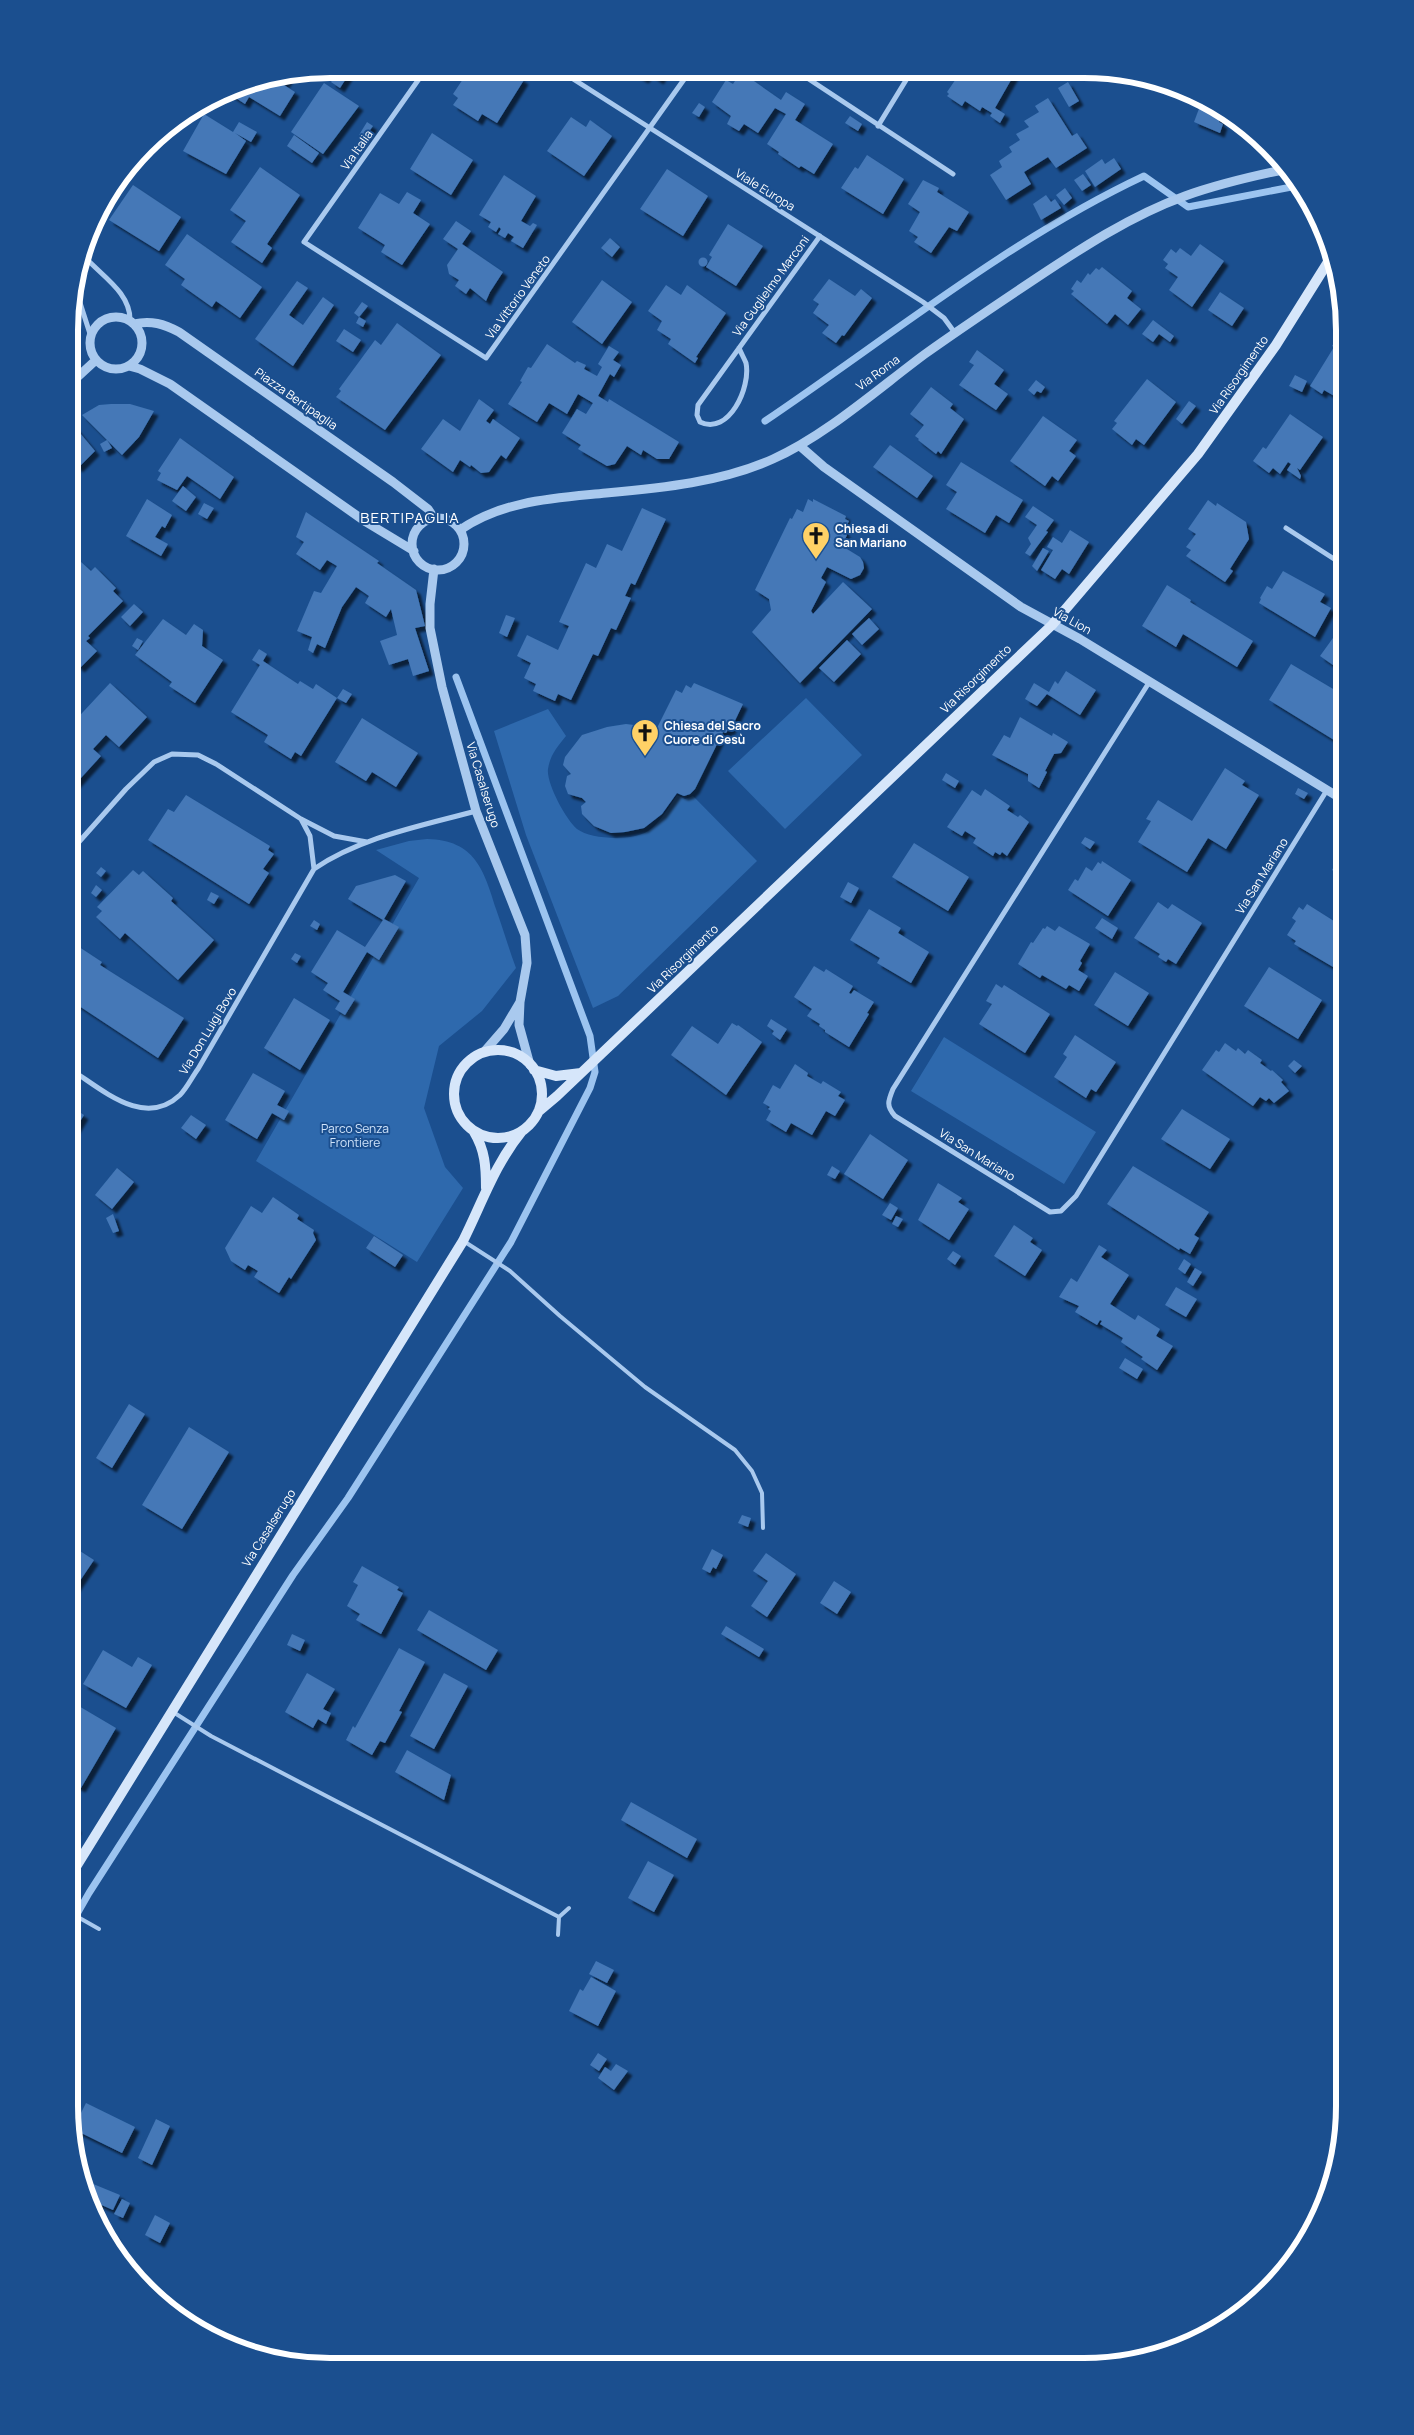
<svg xmlns="http://www.w3.org/2000/svg" width="1414" height="2435" font-family="Manrope,sans-serif">
	<defs>
		<filter id="shadow"><feDropShadow dx="4.5" dy="4.5" stdDeviation="1" flood-color="#0009"/></filter>
	</defs>
	<rect width="100%" height="100%" fill="#1b4f8f"/>
	<path fill="#2e69ad" d="M806,698L862,755L785,829L728,771Z
		M548,709L566,736C558,746 550,755 548,769C546,783 566,820 577,829C592,840 633,841 648,831C660,823 669,807 677,795L685,799L693,796L757,861L618,996L593,1008L526,835L494,731Z
		M427,839C475,840 484,870 496,909C503,929 509,949 516,968L482,1011L439,1046L424,1108L445,1167L463,1188L417,1262L256,1161L419,878L376,850L409,841Z
		M944,1037L1096,1132L1064,1184L911,1091Z"/>
	<g fill="none" stroke-linecap="round" stroke-linejoin="round">
		<path stroke="#9cc4f0" stroke-width="7" d="M765,421C888,338 1010,239 1144,176L1188,207L1302,185
			M69,1928L89,1893L293,1575L348,1498L511,1242L590,1088L595,1072L590,1036L456,677"/>
	</g>
	<path fill="#4478b7" filter="url(#shadow)" d="M340,69L349,74L340,88L331,82Z
		M469,70H508L524,80L497,123L482,114L478,121L453,105L458,98L453,94Z
		M630,71H665L659,80L649,73L644,79Z
		M741,72L781,100L786,92L805,104L795,120L833,144L814,174L801,166L799,168L778,154L779,152L767,144L786,114L775,108L758,133L744,124L739,131L727,124L731,116L712,102L726,80L733,84Z
		M960,73H1015L995,108L1005,114L1000,123L990,116L992,113L982,107L980,111L965,101L962,106L947,96L949,94L947,92Z
		M289,77L284,85L295,92L280,116L249,97L245,104L225,91L230,88Z
		M1068,82L1079,101L1069,107L1058,88Z
		M324,83L359,106L323,154L291,132Z
		M1197,94L1223,111L1219,122L1223,124L1220,133L1194,122L1200,106L1193,103Z
		M1048,98L1072,136L1077,133L1087,148L1056,168L1048,157L1024,172L1031,184L1006,200L990,175L1002,167L999,161L1012,152L1009,147L1020,140L1016,134L1029,127L1024,121L1039,112L1035,106Z
		M699,103L705,107L699,117L692,113Z
		M204,114L233,132L239,122L257,132L251,142L235,133L246,141L226,174L183,151Z
		M850,116L862,124L858,131L845,123Z
		M571,117L586,127L590,120L612,136L584,176L547,151Z
		M367,122L373,126L364,138L359,135Z
		M432,133L473,160L451,195L410,169Z
		M294,135L319,153L312,163L287,146Z
		M867,155L904,179L883,214L841,188L855,167L858,169Z
		M1114,158L1121,169L1095,187L1085,171L1102,159L1105,164Z
		M260,167L300,195L267,244L272,248L262,263L231,242L246,221L230,210Z
		M667,169L708,196L683,236L640,209Z
		M1083,174L1091,185L1082,191L1074,180Z
		M504,175L536,196L521,221L530,226L533,223L537,225L523,248L511,241L514,237L508,233L505,238L498,234L501,229L499,227L496,232L488,227L491,222L479,215Z
		M923,180L939,188L937,192L969,212L957,231L949,227L931,253L914,242L918,237L909,231L920,212L908,204Z
		M133,185L181,217L159,251L109,220Z
		M1065,188L1072,198L1064,205L1056,195Z
		M407,192L421,200L413,213L430,224L402,265L381,252L385,245L358,228L380,193L399,204Z
		M1046,195L1051,202L1055,199L1061,208L1041,220L1033,204Z
		M456,221L471,231L462,244L503,272L490,292L486,301L470,288L466,294L455,286L459,280L449,274L447,265L458,249L443,239Z
		M728,224L763,246L736,286L706,267L712,257L709,255Z
		M187,234L262,287L240,318L216,301L212,307L181,285L185,279L165,265Z
		M610,238L620,247L612,257L601,248Z
		M1200,244L1224,261L1192,307L1169,290L1178,277L1165,268L1168,264L1163,260L1171,249L1176,253L1180,248L1191,256Z
		M698.5 262a4.5 4.5 0 1 1 9 0a4.5 4.5 0 1 1-9 0Z
		M1102,267L1132,291L1127,298L1141,309L1128,325L1115,314L1107,324L1071,294L1074,291L1071,289L1077,280L1081,283L1088,273L1090,275L1096,268L1099,270Z
		M829,279L855,296L861,289L872,298L844,336L842,335L836,343L822,333L829,325L813,313L819,304L813,300Z
		M602,280L632,302L602,344L572,322Z
		M297,281L308,288L289,315L303,325L323,297L334,305L293,366L255,339Z
		M666,285L681,295L687,285L726,313L696,357L698,358L695,363L668,344L671,339L657,330L662,321L648,311Z
		M1220,292L1244,308L1232,326L1208,310Z
		M362,302L368,306L359,317L354,313Z
		M359,317L366,321L363,327L356,323Z
		M1153,320L1174,336L1170,342L1159,334L1153,342L1142,334Z
		M397,323L441,355L385,430L336,397L341,391L339,389L375,340L381,345Z
		M344,329L361,340L353,352L336,341Z
		M1343,329L1345,331V403L1334,399L1336,397L1324,390L1322,394L1310,386L1334,347L1332,346Z
		M547,344L575,363L577,361L586,365L584,369L597,376L602,367L598,364L609,346L619,352L613,360L621,365L614,377L610,374L598,396L608,402L609,399L679,442L669,459H657L643,450L641,455L627,446L615,464L607,466L578,449L581,445L562,433L577,409L586,414L593,403L578,394L567,414L549,403L537,422L508,404L522,382L520,381L528,367L531,368Z
		M977,350L1004,370L994,384L1008,394L996,410L959,385L974,365L969,362Z
		M1295,375L1307,381L1302,392L1289,386Z
		M1147,379L1176,402L1144,445L1136,439L1132,445L1112,429L1117,423L1114,421Z
		M1036,380L1045,387L1041,393L1037,391L1034,395L1028,390Z
		M931,387L953,404L950,408L964,419L941,454L938,451L936,454L918,440L919,439L915,436L924,425L910,414Z
		M479,399L494,410L486,421L490,424L493,419L520,438L506,459L501,455L489,472L481,473L471,465L470,467L460,460L453,472L421,449L443,419L460,431Z
		M1189,401L1196,406L1182,424L1176,419Z
		M111,404H130L154,411L139,437L122,455L107,440L112,448L104,452L100,444L107,440L82,415L99,405Z
		M1290,414L1323,437L1300,470L1297,468L1301,476L1300,479L1287,470L1291,464L1288,462L1280,474L1273,468L1269,473L1253,461L1263,447L1266,449Z
		M1043,416L1077,440L1069,451L1076,456L1058,481L1052,476L1045,486L1010,461Z
		M75,427L95,451L78,468L71,460V431Z
		M180,438L234,477L220,499L187,476L177,490L157,480L161,473L158,471Z
		M890,445L933,476L917,498L873,467Z
		M961,462L1023,500L1009,523L996,515L985,533L946,509L957,492L946,485Z
		M183,486L196,497L186,511L172,501Z
		M1345,487V502L1338,497Z
		M147,499L172,515L165,528L162,526L155,537L168,544L161,556L126,536Z
		M808,499L813,502V499L846,516L845,519L849,521L844,531L847,535L842,546L860,557L863,562L864,568L860,575L851,579L827,567L821,578L826,582L811,611L813,614L843,582L872,609L800,683L752,632L771,610L769,599L755,590L790,518L792,519L797,509L803,512Z
		M1208,500L1216,506L1217,503L1246,522L1249,539L1230,569L1233,571L1225,582L1186,556L1191,550L1186,547L1196,534L1188,529Z
		M204,503L214,508L207,519L198,514Z
		M1033,506L1054,520L1046,531L1048,532L1030,556L1025,553L1031,544L1028,538L1037,525L1025,517Z
		M642,508L666,519L635,585L631,583L625,596L631,598L616,630L611,628L598,656L593,654L571,700L558,694L555,701L533,691L536,684L524,678L531,663L517,656L527,635L558,650L569,626L559,622L586,563L596,568L607,544L622,551Z
		M306,512L379,561L377,563L416,590L425,626L415,628L429,671L413,676L408,659L389,665L380,641L397,635L391,609L386,617L365,603L369,596L356,587L342,607L325,648L317,644L313,653L308,650L312,637L297,631L314,591L321,593L337,566L327,560L320,570L296,554L304,542L296,537Z
		M1070,530L1089,542L1069,574L1062,569L1055,579L1041,570L1053,550L1047,547L1053,537L1062,543Z
		M1043,548L1049,551L1037,571L1032,566Z
		M81,562L91,571L95,567L116,588L113,591L123,601L88,636L90,638L86,641L97,651L80,668L71,659V570L72,571Z
		M1283,571L1325,594L1320,602L1331,608L1315,637L1259,603L1261,599L1260,598L1267,586L1272,589Z
		M1167,585L1191,600L1190,602L1253,641L1237,667L1183,634L1176,647L1142,626Z
		M134,604L143,612L130,626L121,617Z
		M506,615L515,618L507,637L499,633Z
		M869,618L879,629L862,645L852,634Z
		M163,619L186,635L194,624L203,630L202,646L223,660L195,703L169,686L172,682L135,655Z
		M1338,631L1345,636V668L1343,672L1320,656Z
		M137,638L143,641L138,650L132,646Z
		M847,640L861,654L834,682L819,668Z
		M259,649L267,654L263,661L298,684L300,681L313,689L316,684L337,698L301,756L295,752L291,759L264,742L268,735L231,712L260,665L252,660Z
		M1291,664L1345,696V743L1339,739L1342,735L1339,733L1334,740L1269,700Z
		M1066,671L1096,690L1080,715L1047,694L1037,706L1025,699L1034,683L1049,692L1055,681L1058,684Z
		M110,683L147,717L119,747L106,735L93,749L101,756L70,790V726Z
		M694,683L743,704L730,731L728,730L726,733L723,732L695,789L690,794L684,796L677,793L662,814L644,828L625,832L611,833L594,826L582,814L581,806L586,802L582,798L568,794L565,786L567,776L571,774L563,765L565,757L582,735L607,727L626,724L642,726L655,732L676,690L682,693L686,685L691,688Z
		M343,689L352,694L346,703L337,698Z
		M1020,717L1052,736L1053,733L1068,742L1061,753L1054,754L1045,771L1047,772L1039,788L1028,781V774L992,755L1004,735L1010,738Z
		M362,718L418,753L396,787L372,772L366,781L335,762Z
		M1225,768L1245,781L1242,785L1259,795L1226,849L1208,838L1187,872L1138,842L1151,821L1146,819L1158,800L1192,821Z
		M946,773L959,781L955,788L942,780Z
		M1298,788L1308,793L1304,799L1295,794Z
		M985,789L1010,806L1007,810L1018,817L1020,815L1029,822L1007,856L1002,852L1000,855L995,852L993,856L973,843L976,838L965,831L962,836L947,827L972,790L981,796Z
		M186,795L270,846L268,850L274,854L263,869L269,873L249,904L148,840L168,809L174,812Z
		M1085,837L1095,842L1090,849L1081,843Z
		M914,843L969,877L948,911L892,877Z
		M1345,847V878L1332,870Z
		M1102,861L1131,880L1108,916L1068,890L1075,879L1078,881L1086,867L1092,871L1098,862L1101,864Z
		M101,867L106,871L101,877L96,873Z
		M133,870L139,875L143,871L173,898L171,901L214,940L178,980L125,933L120,939L96,917L102,911L97,907Z
		M395,875L406,881L384,919L399,927L379,960L367,952L343,992L355,999L345,1015L335,1009L340,1001L323,990L328,983L311,972L337,930L365,947L383,920L348,899L356,886Z
		M848,882L859,888L851,903L840,897Z
		M96,885L102,890L96,897L91,893Z
		M211,892L219,896L214,904L207,900Z
		M1158,902L1168,909L1172,904L1202,923L1176,964L1168,959L1166,962L1158,957L1160,954L1134,938Z
		M1307,904L1345,928L1342,932L1345,934V951L1343,955L1345,956V974L1294,944L1296,941L1287,935L1296,921L1292,918L1299,907L1303,910Z
		M869,909L901,928L898,933L929,952L911,983L877,963L880,958L850,940Z
		M1102,918L1118,928L1112,939L1095,928Z
		M314,920L320,924L317,930L310,926Z
		M1047,926L1055,931L1059,926L1090,944L1080,961L1082,963L1078,970L1088,976L1079,991L1069,985L1066,989L1042,975L1040,978L1018,964L1031,942L1033,943L1043,928L1045,929Z
		M70,941L102,962L100,965L184,1018L158,1058L70,1000Z
		M295,953L301,956L297,963L291,959Z
		M814,966L824,972L826,969L853,986L849,993L851,994L854,990L874,1002L867,1013L869,1014L849,1047L825,1032V1030L819,1026L820,1024L807,1016L812,1009L794,997Z
		M1269,967L1322,1000L1298,1039L1244,1006Z
		M1115,972L1149,993L1128,1026L1094,1005Z
		M996,984L1002,988L1004,985L1050,1014L1025,1053L979,1024L992,1004L986,1001Z
		M294,998L330,1020L300,1070L264,1048Z
		M771,1019L787,1029L780,1040L772,1034L774,1031L767,1026Z
		M732,1023L737,1026L738,1025L762,1042L726,1095L671,1055L692,1026L718,1044Z
		M1075,1035L1116,1062L1096,1092L1091,1089L1086,1098L1054,1077L1067,1057L1063,1054Z
		M1225,1043L1236,1051L1238,1048L1245,1054L1248,1050L1262,1060L1260,1063L1271,1071L1272,1070L1283,1080L1281,1082L1289,1091L1274,1103L1269,1098L1266,1101L1260,1097L1253,1106L1202,1070L1216,1050L1219,1052Z
		M1294,1060L1302,1066L1295,1073L1288,1066Z
		M795,1064L808,1073L807,1076L821,1084L823,1081L841,1092L838,1096L845,1100L835,1116L826,1111L812,1135L791,1123L786,1132L766,1120L771,1111L768,1109L770,1107L763,1103L773,1085L780,1089Z
		M253,1073L285,1091L277,1105L289,1111L284,1120L272,1113L257,1139L225,1120Z
		M70,1106L84,1115L70,1138Z
		M1182,1109L1230,1139L1210,1169L1161,1139Z
		M191,1115L206,1125L196,1139L181,1128Z
		M870,1134L908,1160L883,1199L844,1174Z
		M832,1166L840,1171L835,1179L827,1175Z
		M1133,1166L1209,1212L1194,1235L1199,1238L1190,1254L1180,1248L1179,1250L1107,1204Z
		M117,1168L134,1182L112,1209L95,1195Z
		M938,1183L962,1198L958,1202L969,1209L949,1240L918,1220Z
		M273,1197L299,1215L297,1219L314,1230L313,1233L316,1240L291,1279L289,1277L279,1293L254,1277L258,1271L248,1265L245,1270L231,1261L225,1248L251,1206L262,1213Z
		M890,1203L898,1208L891,1220L882,1215Z
		M113,1214L119,1231L113,1233L106,1218Z
		M896,1216L903,1219L898,1227L892,1224Z
		M1014,1225L1033,1238L1030,1242L1042,1250L1025,1276L994,1256Z
		M374,1236L403,1255L395,1267L366,1248Z
		M1099,1245L1107,1250L1101,1257L1129,1275L1110,1304L1135,1320L1138,1315L1160,1329L1156,1336L1173,1346L1157,1370L1141,1359L1143,1357L1121,1342L1123,1338L1100,1324L1102,1321L1100,1320L1097,1325L1075,1312L1079,1306L1059,1297L1071,1278L1077,1282Z
		M953,1251L961,1256L955,1265L947,1259Z
		M1184,1259L1191,1264L1185,1274L1178,1269Z
		M1195,1268L1202,1272L1193,1286L1187,1282Z
		M1176,1287L1197,1299L1186,1317L1165,1305Z
		M1125,1358L1143,1369L1137,1379L1119,1368Z
		M129,1404L145,1414L112,1468L96,1458Z
		M189,1427L229,1452L182,1529L142,1505Z
		M742,1515L751,1518L748,1527L738,1523Z
		M69,1544L94,1560L69,1597Z
		M712,1549L723,1555L716,1569L713,1567L710,1573L702,1569Z
		M766,1553L796,1574L767,1617L751,1606L768,1581L753,1571Z
		M362,1566L399,1587L397,1590L403,1593L381,1634L356,1620L360,1614L347,1606L358,1585L353,1582Z
		M834,1581L851,1592L837,1614L820,1603Z
		M429,1610L498,1650L486,1670L417,1630Z
		M726,1626L764,1649L759,1657L721,1634Z
		M292,1634L305,1640L300,1651L287,1645Z
		M399,1648L425,1662L399,1711L402,1712L385,1743L380,1741L372,1755L346,1740L353,1726L355,1728Z
		M103,1650L132,1667L138,1657L152,1665L126,1708L83,1684Z
		M307,1673L335,1689L323,1709L331,1713L326,1724L318,1719L313,1728L285,1712Z
		M444,1673L468,1686L434,1749L410,1736Z
		M77,1705L116,1728L81,1788L69,1782V1719Z
		M407,1750L451,1775L444,1800L395,1772Z
		M631,1802L697,1839L687,1858L621,1820Z
		M69,1824L77,1828L72,1838L69,1836Z
		M648,1861L674,1875L654,1912L628,1898Z
		M596,1961L614,1970L607,1983L589,1974Z
		M591,1977L616,1991L598,2026L569,2011L580,1989L583,1991Z
		M598,2053L607,2059L599,2071L590,2065Z
		M616,2064L628,2071L614,2090L598,2078L605,2067L611,2071Z
		M86,2103L135,2127L122,2153L73,2129Z
		M156,2119L170,2126L152,2165L138,2158Z
		M81,2179L120,2195L113,2210L97,2203L93,2211L83,2190Z
		M122,2199L130,2203L123,2218L114,2214Z
		M155,2215L170,2223L160,2243L145,2235Z
		M102,2230L116,2236L111,2247L104,2233Z"/>
	<g fill="none" stroke-linecap="round" stroke-linejoin="round">
		<path stroke="#a9c9ee" stroke-width="4" d="M465,1242L510,1271L560,1316L645,1387L735,1450L752,1471L762,1493L763,1528
			M173,1712L211,1736L559,1917
			M69,1912L99,1929
			M558,1935L559,1917L569,1908"/>
		<path stroke="#a9c9ee" stroke-width="5" d="M426,69L304,242L486,358L690,71
			M559,70L923,302L944,318L955,333
			M798,72L953,174
			M878,126L911,72
			M83,255C100,275 131,292 130,321
			M74,284L91,337
			M739,348C741,353 744,358 746,363C751,387 729,436 700,422L697,415L698,405L820,236
			M1286,528L1345,566
			M1150,681L893,1089C888,1101 886,1106 895,1116L1050,1212L1061,1211L1076,1196L1327,790
			M70,852L126,789L154,762L172,754L198,755L216,764L301,819L334,836L367,842
			M314,869C361,837 421,826 476,811
			M70,1069C102,1089 144,1129 180,1095C187,1088 192,1077 198,1069L314,869L310,836L301,819"/>
		<path stroke="#a9c9ee" stroke-width="9" d="M90 343a26 26 0 1 1 52 0a26 26 0 1 1-52 0Z
			M134,324C151,320 164,324 179,332L393,482L428,509L434,518
			M129,366L140,369L170,384L366,522L414,551
			M71,383L96,360
			M800,446L824,467L1021,607L1080,639L1345,801
			M412 544a26 26 0 1 1 52 0a26 26 0 1 1-52 0Z
			M460,530C503,500 557,498 606,493C662,488 722,482 773,459C825,436 879,388 925,354C960,329 996,305 1032,281C1080,249 1130,216 1185,196C1218,184 1253,176 1287,169
			M434,569L430,604V628L442,687L476,811L525,935L527,963L520,1002L519,1025L530,1065
			M484,1052L504,1029L520,1002"/>
		<path stroke="#d6e6fa" stroke-width="10" d="M454 1094a44 44 0 1 1 88 0a44 44 0 1 1-88 0Z
			M534,1070L556,1076L581,1073
			M538,1112L557,1096L1052,625L1198,454L1276,345L1333,254
			M474,1132C485,1150 486,1167 486,1188
			M69,1878L463,1241C482,1203 495,1164 522,1131"/>
	</g>
	<defs>
		<symbol id="church-pin" viewBox="-11 -11 22 30"><path d="M0 17L-7.5 6A9.5 9.5 0 1 1 7.5 6Z" fill="#ffd166" stroke="#1b4f8f"/><path d="M-1.2-6h2.4v3.5h3.3v2.4h-3.3V6h-2.4V-.1h-3.3v-2.4h3.3Z" fill="#111"/></symbol>
	</defs>
	<g fill-rule="evenodd">
		<use href="#church-pin" x="800" y="520" width="32" height="43"/>
		<use href="#church-pin" x="629" y="717" width="32" height="43"/>
	</g>
	<g text-anchor="middle" stroke-width="4" stroke-linejoin="round" paint-order="stroke">
		<g font-size="12" fill="#fff" stroke="#1b4f8f">
			<text transform="translate(357 150) rotate(-55)" y="4">Via Italia</text>
			<text transform="translate(765 190) rotate(32)" y="4">Viale Europa</text>
			<text transform="translate(771 286) rotate(-54)" y="4">Via Guglielmo Marconi</text>
			<text transform="translate(518 297) rotate(-54)" y="4">Via Vittorio Veneto</text>
			<text transform="translate(878 373) rotate(-36)" y="4">Via Roma</text>
			<text transform="translate(1239 375) rotate(-55)" y="4">Via Risorgimento</text>
			<text transform="translate(296 399) rotate(35)" y="4">Piazza Bertipaglia</text>
			<text transform="translate(1072 621) rotate(29)" y="4">Via Lion</text>
			<text transform="translate(976 679) rotate(-44)" y="4">Via Risorgimento</text>
			<text transform="translate(483 785) rotate(73)" y="4">Via Casalserugo</text>
			<text transform="translate(1262 876) rotate(-58)" y="4">Via San Mariano</text>
			<text transform="translate(683 959) rotate(-44)" y="4">Via Risorgimento</text>
			<text transform="translate(208 1031) rotate(-59)" y="4">Via Don Luigi Bovo</text>
			<text transform="translate(977 1155) rotate(32)" y="4">Via San Mariano</text>
			<text transform="translate(269 1528) rotate(-58)" y="4">Via Casalserugo</text>
		</g>
		<g font-size="12" font-weight="bold" fill="#fff" stroke="#1b4f8f" text-anchor="start">
			<text x="835" y="533">Chiesa di<tspan x="835" dy="14">San Mariano</tspan></text>
			<text x="664" y="730">Chiesa del Sacro<tspan x="664" dy="14">Cuore di Gesù</tspan></text>
		</g>
		<g font-size="12" fill="#cfe3fa" stroke="#1b4f8f">
			<text x="355" y="1133">Parco Senza<tspan x="355" dy="14">Frontiere</tspan></text>
		</g>
		<g font-size="15" letter-spacing="1" fill="#fff" stroke="#1b4f8f">
			<text x="410" y="523">BERTIPAGLIA</text>
		</g>
	</g>
	<path d="M0 0H1414V2435H0ZM330 78H1084A252 252 0 0 1 1336 330V2106A252 252 0 0 1 1084 2358H330A252 252 0 0 1 78 2106V330A252 252 0 0 1 330 78Z" fill="#1b4f8f" fill-rule="evenodd"/>
	<path fill="none" stroke="#fff" stroke-width="6" d="M330 78H1084A252 252 0 0 1 1336 330V2106A252 252 0 0 1 1084 2358H330A252 252 0 0 1 78 2106V330A252 252 0 0 1 330 78Z"/>
</svg>
